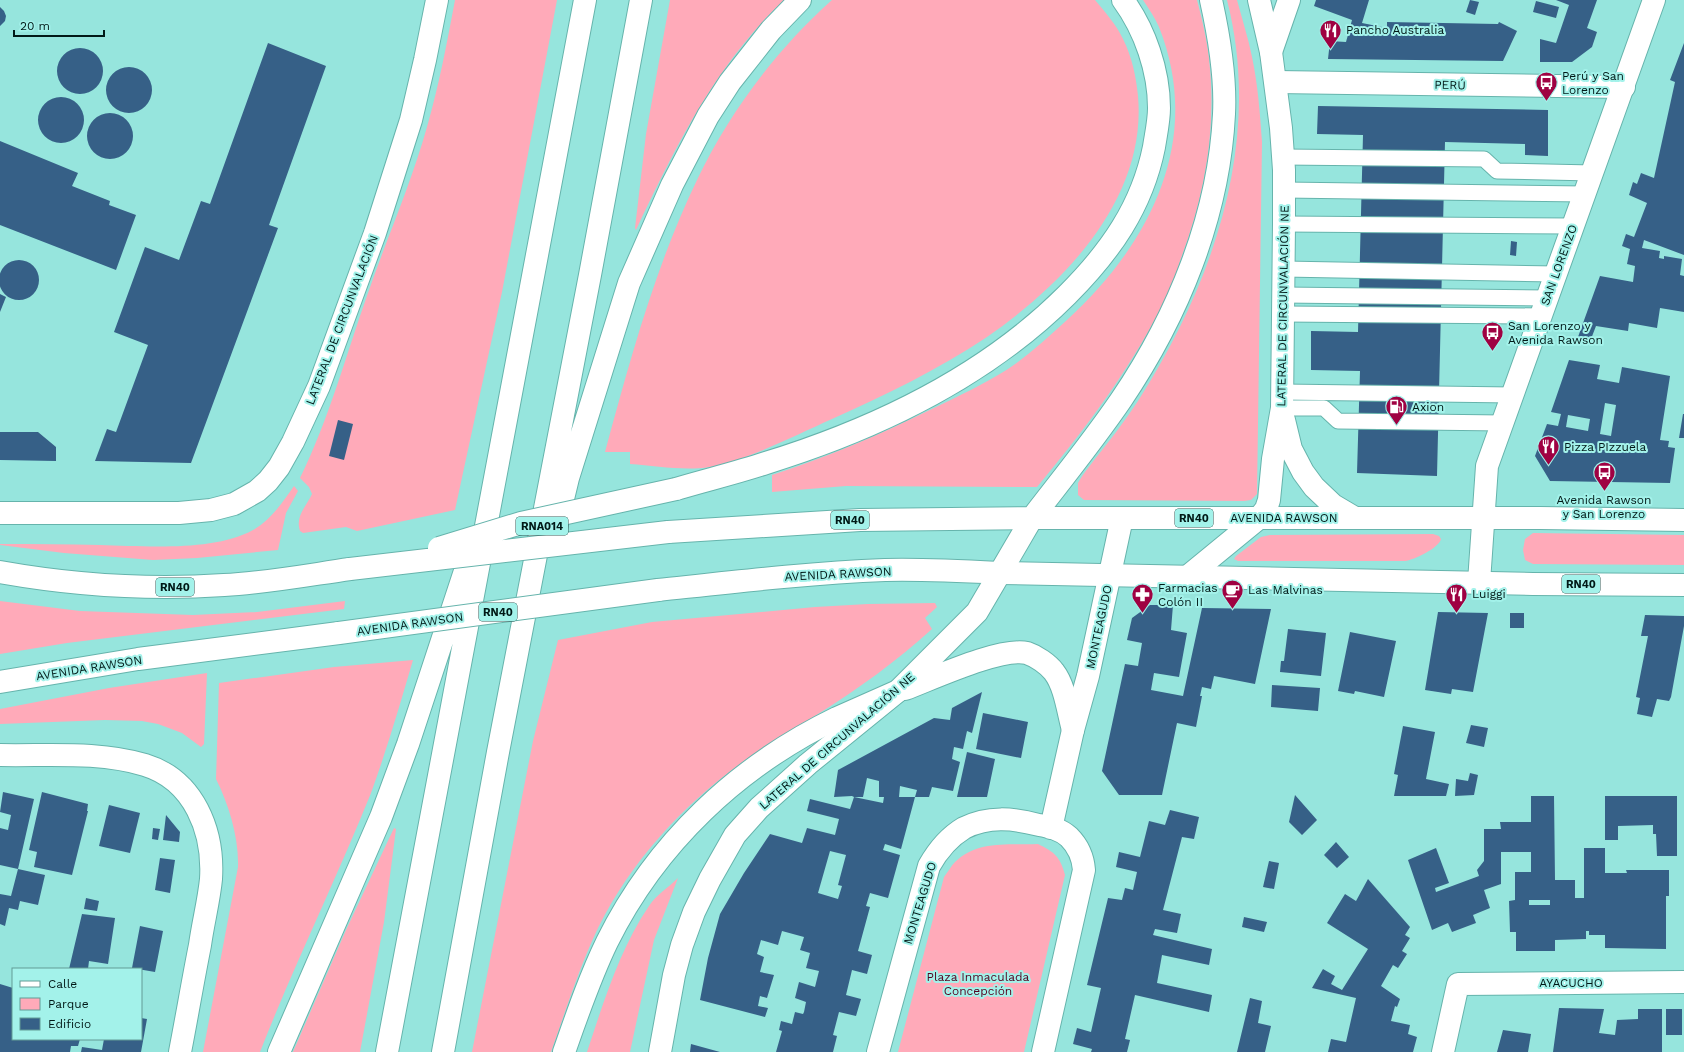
<svg xmlns="http://www.w3.org/2000/svg" width="1684" height="1052" font-family="'Work Sans',sans-serif">
	<rect width="100%" height="100%" fill="#96e5dd"/>
	<path fill="#ffaab9" d="M455,0H557L502,292L455,510L357,531L346,527L303,533L300,531C295,516 306,507 312,494L309,487L300,478C329,419 346,355 368,293C387,238 411,184 427,127C439,85 447,43 455,0Z
		M670,0H784C716,64 675,147 636,230L635,228L646,134Z
		M832,0H1095C1105,12 1116,24 1123,39C1132,57 1136,76 1138,96C1147,198 1065,283 987,337C938,370 885,395 832,419C796,435 748,460 710,467C684,471 656,466 630,464V452H605C630,360 655,267 697,180C729,113 776,50 832,0Z
		M1143,0H1197C1202,19 1207,40 1209,59C1217,128 1205,196 1180,261C1177,271 1173,282 1169,292C1135,363 1087,427 1037,487L846,486L772,492V475C828,457 881,434 934,408C959,396 984,384 1008,369C1029,355 1048,337 1067,320C1150,244 1204,140 1159,27C1155,18 1149,9 1143,0Z
		M1227,0H1237C1242,19 1248,37 1252,57C1258,85 1260,114 1262,142L1257,494L1251,500L1244,501L1084,500L1078,495V483C1082,475 1089,467 1095,459C1110,440 1125,421 1138,401C1214,282 1263,140 1227,0Z
		M294,486L298,491L286,513L278,550L197,558L153,560L64,553L0,545V544C33,544 67,544 100,545C144,546 214,552 253,530C271,520 282,503 294,486Z
		M1533,533L1684,535V565L1533,564L1525,560L1523,550L1525,539Z
		M1433,534L1439,536L1441,539C1439,548 1414,560 1405,561H1238L1234,559L1236,556L1261,537L1270,535Z
		M0,601L80,611L193,615L257,612L345,601L344,609L67,643L0,654Z
		M935,603L937,607L925,618L932,629C897,661 858,689 818,714C794,730 768,744 744,761C684,804 631,861 598,928C579,968 566,1010 551,1052H472L533,741L558,640L652,622L815,607L868,604Z
		M413,660C400,704 387,749 371,793C336,880 294,965 260,1052H203L238,867C239,838 229,805 216,779L219,683L334,667Z
		M207,673L204,744L201,747L182,733L158,724L142,721L105,720L0,724V709L109,688Z
		M394,828L396,829L384,922L360,1052H293L346,930Z
		M1038,844C1054,852 1060,856 1065,875L1024,1052H898L944,877C948,872 951,866 955,862C977,840 1009,845 1038,844Z
		M678,878L654,940L630,1052H587C603,1004 620,948 649,906C656,895 669,887 678,878Z"/>
	<path fill="#366087" fill-rule="evenodd" d="M1316,0H1369L1362,23L1387,28V22L1498,24L1499,22L1517,31L1503,61L1328,59L1330,41L1346,42L1352,20L1314,6Z
		M1470,0L1479,2L1475,15L1466,12Z
		M1556,0H1597L1587,28L1597,32L1592,47L1572,62H1540V39L1556,43L1569,5Z
		M1536,1L1559,7L1556,18L1533,12Z
		M0,7L4,11L6,16L5,21L0,26Z
		M268,43L326,66L269,225L278,228L191,463L95,461L107,429L116,432L148,345L114,332L145,247L179,260L201,201L210,204Z
		M1684,43V255L1644,240L1642,248L1660,251L1659,258L1664,259V256L1682,259L1680,275L1684,276V312L1660,308L1657,328L1629,323L1628,331L1596,326L1591,339L1578,337L1600,276L1633,282L1635,266L1627,264L1630,249L1622,246L1626,234L1634,237L1647,203L1629,195L1633,182L1637,184L1641,173L1654,178L1675,82L1670,80Z
		M57 71a23 23 0 1 1 46 0a23 23 0 1 1-46 0Z
		M106 90a23 23 0 1 1 46 0a23 23 0 1 1-46 0Z
		M38 120a23 23 0 1 1 46 0a23 23 0 1 1-46 0Z
		M1318,106L1548,110V156L1525,155V144L1445,142L1437,476L1357,473L1360,371L1311,370V331L1358,332L1363,135L1317,134Z
		M87 136a23 23 0 1 1 46 0a23 23 0 1 1-46 0Z
		M0,141L78,173L72,186L110,201L109,205L136,215L116,270L0,225Z
		M1511,241L1517,242L1516,256L1510,255Z
		M-1 280a20 20 0 1 1 40 0a20 20 0 1 1-40 0Z
		M0,294L6,297L0,312Z
		M1569,360L1600,365L1597,379L1619,383L1622,367L1670,376L1660,440L1669,441L1668,447L1675,448L1670,483L1550,481L1535,456L1547,424L1558,426L1561,414L1551,412ZM1605,403L1616,405L1611,436L1600,434ZM1568,415L1590,419L1588,431L1566,427Z
		M1683,414H1684V438H1679Z
		M338,420L353,424L344,460L329,456Z
		M0,432H38L56,447V461L0,460Z
		M1150,605H1173L1171,630L1187,633L1179,677L1154,673L1151,690L1183,696L1202,608L1271,609L1255,684L1214,676L1211,689L1202,687L1200,696H1202L1196,727L1177,723L1162,795H1119L1102,771L1125,664L1138,666L1142,643L1127,640L1132,618Z
		M1438,612L1488,613L1473,692L1452,689L1451,694L1425,690Z
		M1510,613H1524V628H1510Z
		M1645,615L1684,616V626L1671,697L1669,701L1657,699L1652,717L1637,714L1640,698L1636,697L1648,636H1641Z
		M1288,629L1326,633L1321,676L1280,672L1281,661H1284Z
		M1350,632L1396,641L1384,697L1355,691L1354,694L1338,691Z
		M1272,685L1320,688L1318,711L1271,707Z
		M982,692L972,733L967,731L963,749L954,747L952,759L960,762L953,791L932,787L929,797H915L917,790L900,786L899,797H915L901,849L885,844L883,850L900,855L888,898L870,893L866,906L870,907L858,951L872,955L867,974L852,970L846,995L861,999L856,1016L839,1012L833,1035L837,1036L833,1052H776L782,1031L779,1030L781,1021L792,1024L795,1012L803,1014L804,1012L806,1002L795,998L799,982L815,987L819,971L806,968L810,953L800,950L804,937L782,931L778,945L761,940L757,954L764,957L760,972L774,975L767,998L760,996L758,1006L768,1008L765,1017L700,1000L708,958L720,914L744,873L770,834L802,843L807,828L835,835L839,819L807,811L810,799L850,809L854,797L883,803L884,797H879V781L867,778L863,797H854L852,796L834,797L838,770L934,718L950,720L952,708ZM830,851L846,855L838,885L842,886L838,899L818,893Z
		M983,713L1028,722L1021,758L976,749Z
		M1471,725L1488,728L1484,747L1466,743Z
		M1403,726L1435,732L1426,779L1449,784L1446,796H1394L1398,775L1394,774Z
		M967,752L995,759L987,797H957Z
		M1470,773L1478,775L1474,795L1455,796L1456,779L1468,781Z
		M3,792L34,799L18,869L0,865V828L8,830L11,815L0,812Z
		M42,792L88,804L87,811H88L72,875L34,867L37,852L29,850Z
		M1295,795L1317,820L1302,835L1289,822Z
		M1531,796H1554L1555,880H1575V898H1584V848H1605V873H1627L1626,870H1669V896H1666V949L1605,948V935H1589V931H1586V939L1555,940V951H1516V932H1510L1509,901L1515,900V872H1531V852H1501V884L1484,890L1490,908L1473,915L1476,923L1452,932L1448,923L1432,930L1408,860L1436,848L1449,883L1435,888L1436,892L1479,876L1477,870L1484,861V829H1501L1500,822H1531ZM1529,900H1550V905H1529Z
		M1605,796H1677V856H1657L1656,834H1653V825L1618,826V840H1605Z
		M109,805L140,813L130,853L99,846Z
		M1170,810L1199,817L1194,839L1182,837L1163,910L1181,914L1177,933L1155,929L1153,935L1212,949L1209,965L1162,955L1157,983L1212,995L1209,1012L1135,995L1125,1039L1130,1040L1127,1052H1091L1092,1049L1073,1044L1077,1028L1091,1032L1101,988L1087,985L1108,898L1122,900L1125,888L1133,890L1137,872L1116,867L1119,852L1140,857L1149,821L1165,825Z
		M166,815L180,832L179,842L163,840Z
		M153,828L160,829L158,840L152,839Z
		M1336,842L1349,857L1337,868L1324,855Z
		M160,858L175,860L170,893L155,890Z
		M1269,861L1279,863L1274,889L1263,887Z
		M18,869L45,875L38,905L20,901L18,910L9,908L5,926L0,924V894L11,896Z
		M1368,879L1410,927L1405,935L1410,938L1402,951L1407,954L1398,968L1393,965L1381,986L1400,999L1397,1007L1395,1006L1391,1021L1410,1025L1408,1034L1417,1037L1413,1052H1328L1331,1039L1346,1042L1356,998L1312,988L1323,969L1335,976L1331,984L1342,990L1368,949L1327,923L1345,894L1356,901Z
		M86,898L99,901L97,911L84,909Z
		M82,914L115,918L108,964L89,961L88,969H69Z
		M1244,917L1267,922L1264,932L1242,927Z
		M140,926L163,931L155,972L132,968Z
		M0,984L13,988L12,1014H13V1039H80L78,1046H71L70,1052H0Z
		M1250,998L1262,1001L1258,1023L1271,1026L1265,1052H1237Z
		M1559,1008L1604,1009L1599,1033L1615,1035L1617,1020L1638,1019V1009H1662V1052H1553Z
		M1666,1009H1682V1035H1666Z
		M141,1018L147,1019L141,1052H81L82,1047L102,1050L104,1039H141Z
		M1503,1030L1531,1034L1528,1052H1497Z
		M691,1044L720,1052H690Z"/>
	<g fill="none" stroke-linecap="round" stroke-linejoin="round">
		<defs>
			<path id="lane" d="M1283,157L1484,159L1497,171L1593,173
				M1284,190L1585,194
				M1284,224L1573,226
				M1284,269L1556,274
				M1283,295L1548,298
				M1283,314L1541,316
				M1282,392L1513,395
				M1282,408H1324L1338,421L1503,423"/>
			<path id="street" d="M1271,52L1289,0
				M1276,82L1624,87
				M1051,828L1073,730L1088,676L1122,518
				M878,1052L929,866C938,850 949,837 964,828C988,816 1013,818 1039,825C1050,827 1060,829 1069,837C1078,846 1083,857 1084,870L1043,1052
				M1443,1052L1458,984L1684,982"/>
			<path id="secondary" d="M1284,420L1291,449L1303,472L1314,487L1333,505L1355,518
				M0,513H179L211,510L234,504L257,491L268,481L279,467L293,442L319,386L375,233L411,120L425,60L437,0
				M1187,577L1259,518L1266,509L1269,500L1273,459L1282,408L1284,224V170L1281,128L1271,52L1259,0
				M1479,582L1487,466L1654,0
				M905,689C932,679 1000,647 1027,653C1036,656 1048,664 1054,672C1065,686 1068,712 1073,730
				M0,755C48,756 99,751 145,765C194,780 214,831 211,879C209,900 203,923 200,945C193,980 187,1016 180,1052
				M660,1052L674,975L682,945L694,912L710,879L735,835L759,808L808,764L898,691L977,612L1032,518"/>
			<path id="primary" d="M1032,518H1540L1684,520
				M1001,573L1533,584L1684,585"/>
			<path id="highway" d="M676,489C706,480 736,473 766,463C876,429 985,377 1067,295C1110,252 1142,207 1154,147C1156,134 1159,121 1159,108C1159,71 1145,30 1123,0
				M555,532L568,478L629,283L672,185L708,116L730,82L771,30L800,0
				M668,532L860,520L1032,518C1062,479 1093,441 1121,400C1178,316 1219,216 1224,114C1226,76 1219,36 1211,0
				M0,572C73,585 149,590 224,585C266,583 308,575 350,569
				M658,590C733,582 809,573 885,570C924,569 962,571 1001,573
				M0,682L138,659L339,633
				M279,1052L381,817L408,744L465,571
				M387,1052L585,0
				M443,1052L498,752L590,275L641,0
				M564,1052C577,1015 590,977 607,942C656,843 738,766 837,718C857,709 878,700 898,691"/>
		</defs>
		<use href="#lane" stroke="#66b4ac" stroke-width="17"/>
		<use href="#street" stroke="#66b4ac" stroke-width="24"/>
		<use href="#secondary" stroke="#66b4ac" stroke-width="24"/>
		<use href="#primary" stroke="#66b4ac" stroke-width="24"/>
		<use href="#highway" stroke="#66b4ac" stroke-width="24"/>
		<use href="#lane" stroke="#fff" stroke-width="15"/>
		<use href="#street" stroke="#fff" stroke-width="22"/>
		<use href="#secondary" stroke="#fff" stroke-width="22"/>
		<use href="#primary" stroke="#fff" stroke-width="22"/>
		<use href="#highway" stroke="#fff" stroke-width="22"/>
		<defs>
			<path id="highway-bridge" d="M439,548L521,523L676,489
				M350,569L668,532
				M339,633L658,590"/>
		</defs>
		<use href="#highway-bridge" stroke="#66b4ac" stroke-width="24" stroke-linecap="butt"/>
		<use href="#highway-bridge" stroke="#fff" stroke-width="22"/>
	</g>
	<defs>
		<symbol id="restaurant-pin" viewBox="-11 -11 22 30"><path d="M0 17L-7.5 6A9.5 9.5 0 1 1 7.5 6Z" fill="#9f0142" stroke="#a3f2ea"/><path d="M-5-6h1v4h1v-4h1v4h1v-4h1v5L-1.5 .5V6h-2V.5L-5-1ZM5-6V6H3V1.5H1.5Q1.5-4 5-6Z" fill="#fff"/></symbol>
		<symbol id="bus-pin" viewBox="-11 -11 22 30"><path d="M0 17L-7.5 6A9.5 9.5 0 1 1 7.5 6Z" fill="#9f0142" stroke="#a3f2ea"/><path d="M-5-6H5V4H4V6H2V4H-2V6H-4V4H-5ZM-3.5-4V0h7V-4ZM-3.5 1.2v1.5H-2V1.2ZM2 1.2v1.5H3.5V1.2Z" fill="#fff"/></symbol>
		<symbol id="fuel-pin" viewBox="-11 -11 22 30"><path d="M0 17L-7.5 6A9.5 9.5 0 1 1 7.5 6Z" fill="#9f0142" stroke="#a3f2ea"/><path d="M-5.5-6h7V0h2V4h1.3V-2.5L3-4.5l.8-.8L6-3V5H2.5V1h-1V6h-7ZM-4.2-4.7v3.2H.2V-4.7Z" fill="#fff"/></symbol>
		<symbol id="cafe-pin" viewBox="-11 -11 22 30"><path d="M0 17L-7.5 6A9.5 9.5 0 1 1 7.5 6Z" fill="#9f0142" stroke="#a3f2ea"/><path d="M-5.5-4.5H6V0H3Q3 3.5 0 3.5H-2.5Q-5.5 3.5-5.5 0ZM3-3.2v2h1.7v-2ZM-6 4.5H4V6H-6Z" fill="#fff"/></symbol>
		<symbol id="pharmacy-pin" viewBox="-11 -11 22 30"><path d="M0 17L-7.5 6A9.5 9.5 0 1 1 7.5 6Z" fill="#9f0142" stroke="#a3f2ea"/><path d="M-2-6h4v4h4v4h-4v4h-4v-4h-4v-4h4Z" fill="#fff"/></symbol>
	</defs>
	<g fill-rule="evenodd">
		<use href="#restaurant-pin" x="1318" y="18" width="25" height="34"/>
		<use href="#bus-pin" x="1534" y="70" width="25" height="34"/>
		<use href="#bus-pin" x="1480" y="320" width="25" height="34"/>
		<use href="#fuel-pin" x="1384" y="394" width="25" height="34"/>
		<use href="#restaurant-pin" x="1536" y="434" width="25" height="34"/>
		<use href="#bus-pin" x="1592" y="460" width="25" height="34"/>
		<use href="#cafe-pin" x="1220" y="578" width="25" height="34"/>
		<use href="#restaurant-pin" x="1444" y="582" width="25" height="34"/>
		<use href="#pharmacy-pin" x="1130" y="582" width="25" height="34"/>
	</g>
	<g text-anchor="middle" stroke-width="4" stroke-linejoin="round" paint-order="stroke">
		<g fill="#a3f2ea" stroke="#325a56" stroke-width="1">
			<rect x="1175" y="509" width="38" height="18" rx="3"/>
			<rect x="831" y="511" width="38" height="18" rx="3"/>
			<rect x="516" y="517" width="52" height="18" rx="3"/>
			<rect x="1562" y="575" width="38" height="18" rx="3"/>
			<rect x="156" y="578" width="38" height="18" rx="3"/>
			<rect x="479" y="603" width="38" height="18" rx="3"/>
		</g>
		<g font-size="11" font-weight="bold" fill="#011917">
			<text x="1194" y="522">RN40</text>
			<text x="850" y="524">RN40</text>
			<text x="542" y="530">RNA014</text>
			<text x="1581" y="588">RN40</text>
			<text x="175" y="591">RN40</text>
			<text x="498" y="616">RN40</text>
		</g>
		<g font-size="12" fill="#011917" stroke="#a3f2ea" text-anchor="start">
			<text x="1346" y="34">Pancho Australia</text>
			<text x="1562" y="80">Perú y San<tspan x="1562" dy="14">Lorenzo</tspan></text>
			<text x="1508" y="330">San Lorenzo y<tspan x="1508" dy="14">Avenida Rawson</tspan></text>
			<text x="1412" y="411">Axion</text>
			<text x="1564" y="451">Pizza PIzzuela</text>
			<text x="1604" y="504" text-anchor="middle">Avenida Rawson<tspan x="1604" dy="14">y San Lorenzo</tspan></text>
			<text x="1158" y="592">Farmacias<tspan x="1158" dy="14">Colón II</tspan></text>
			<text x="1248" y="594">Las Malvinas</text>
			<text x="1472" y="598">Luiggi</text>
		</g>
		<g font-size="12" fill="#011917" stroke="#a3f2ea">
			<text transform="translate(1450 85) rotate(1)" y="4">PERÚ</text>
			<text transform="translate(1559 265) rotate(-70)" y="4">SAN LORENZO</text>
			<text transform="translate(1283 306) rotate(-89)" y="4">LATERAL DE CIRCUNVALACIÓN NE</text>
			<text transform="translate(342 320) rotate(-69)" y="4">LATERAL DE CIRCUNVALACIÓN</text>
			<text x="1284" y="522">AVENIDA RAWSON</text>
			<text transform="translate(838 574) rotate(-3)" y="4">AVENIDA RAWSON</text>
			<text transform="translate(410 624) rotate(-8)" y="4">AVENIDA RAWSON</text>
			<text transform="translate(1099 627) rotate(-78)" y="4">MONTEAGUDO</text>
			<text transform="translate(89 668) rotate(-9)" y="4">AVENIDA RAWSON</text>
			<text transform="translate(837 741) rotate(-41)" y="4">LATERAL DE CIRCUNVALACIÓN NE</text>
			<text transform="translate(920 903) rotate(-73)" y="4">MONTEAGUDO</text>
			<text x="1571" y="987">AYACUCHO</text>
		</g>
		<g font-size="12" fill="#53021f" stroke="#a3f2ea">
			<text x="978" y="981">Plaza Inmaculada<tspan x="978" dy="14">Concepción</tspan></text>
		</g>
	</g>
	<rect x="12" y="968" width="130" height="72" fill="#a3f2ea" stroke="#629b96"/>
	<rect x="20" y="981" width="20" height="6" fill="#ffffff" stroke="#629b96"/>
	<text x="48" y="988" font-size="12" fill="#011917">Calle</text>
	<rect x="20" y="998" width="20" height="12" fill="#ffaab9" stroke="#629b96"/>
	<text x="48" y="1008" font-size="12" fill="#011917">Parque</text>
	<rect x="20" y="1018" width="20" height="12" fill="#366087" stroke="#629b96"/>
	<text x="48" y="1028" font-size="12" fill="#011917">Edificio</text>
	<path d="M14 30v6h90v-6" fill="none" stroke="#011917" stroke-width="2"/>
	<text x="20" y="30" font-size="12" fill="#011917" stroke="#a3f2ea" stroke-width="3" paint-order="stroke">20 m</text>
</svg>
